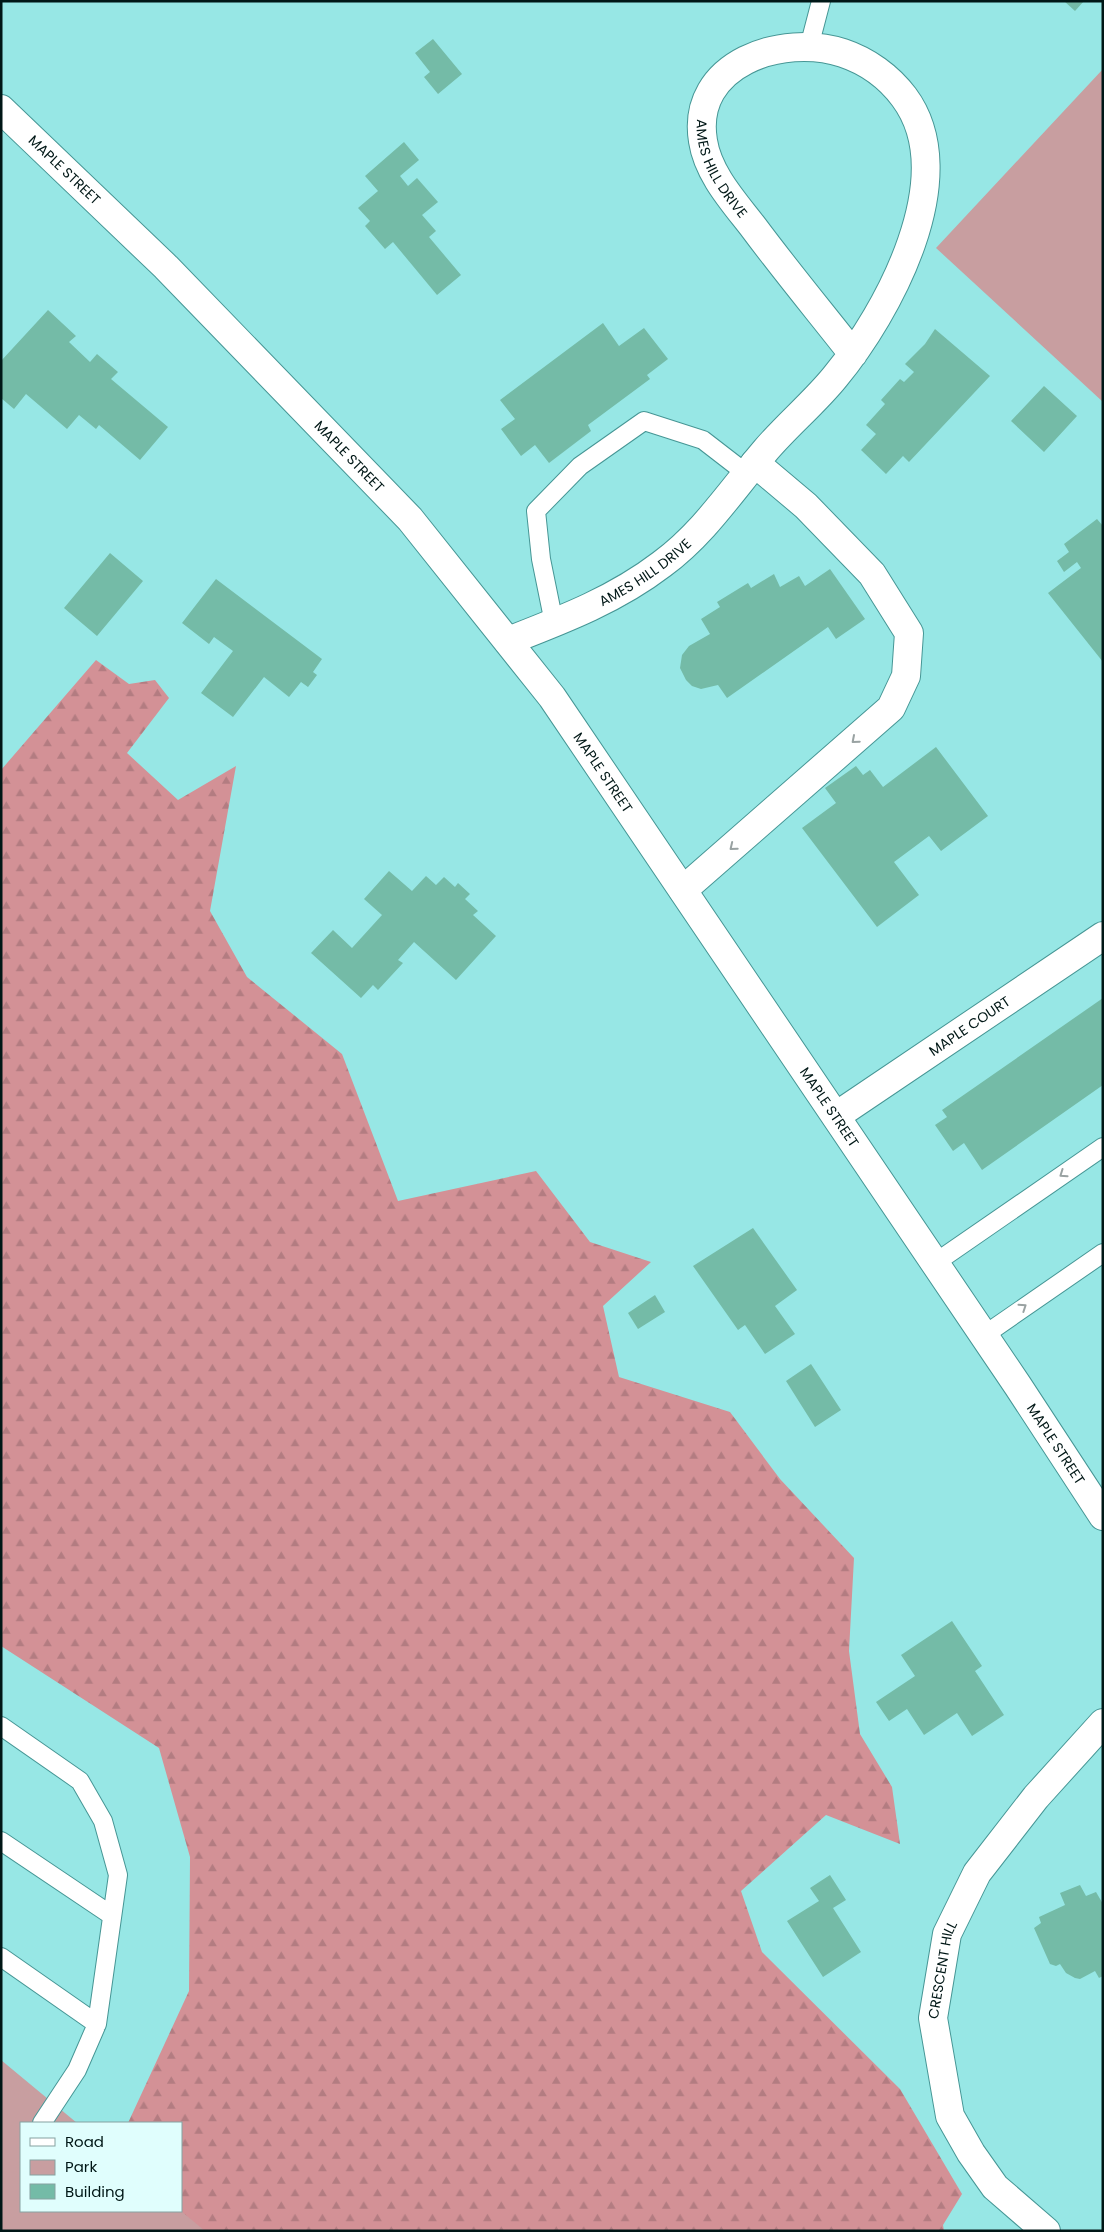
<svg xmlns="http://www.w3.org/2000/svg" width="1104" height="2232" font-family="Poppins,sans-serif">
	<defs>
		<pattern id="forest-firs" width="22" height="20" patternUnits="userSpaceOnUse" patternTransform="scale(1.25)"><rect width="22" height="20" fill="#d39196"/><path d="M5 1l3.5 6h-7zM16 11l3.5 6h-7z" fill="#b37c81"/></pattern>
	</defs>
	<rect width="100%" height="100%" fill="#97e7e5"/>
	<path fill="url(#forest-firs)" d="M96,660L129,684L155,680L169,698L127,753L178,800L236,766L210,911L247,977L342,1054L398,1201L536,1171L590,1242L651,1262L603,1306L619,1377L730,1412L780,1479L854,1558L849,1651L860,1734L892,1787L900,1844L826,1815L741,1891L762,1952L900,2089L962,2194L943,2225L944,2231H164L155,2211H181V2123H128L189,1991L190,1857L159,1748L1,1646V770Z"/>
	<path fill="#c89ea0" d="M1103,69V402L936,248Z
		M1,2060L77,2123H21V2211H181L205,2231H1Z"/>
	<path fill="#74bba7" d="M1064,1H1084L1075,11Z
		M433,39L462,74L438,94L424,77L430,72L415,53Z
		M404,142L419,160L400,176L408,186L417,178L438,202L422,215L436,231L429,237L461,275L437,295L393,242L385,249L365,226L370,221L358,208L378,191L365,176Z
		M48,310L76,336L69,342L90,362L97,354L118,372L111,379L168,427L140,460L99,425L96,429L79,415L67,429L26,394L14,409L1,398V361Z
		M603,323L619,346L644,328L668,359L647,375L650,379L588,425L591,431L549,463L535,445L521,456L501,429L515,419L500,400Z
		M935,329L990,376L909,462L903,456L886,474L861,450L876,434L866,425L885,404L881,400L900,379L904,382L914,372L905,364L925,344Z
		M1044,386L1077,416L1044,452L1011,421Z
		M1097,519L1103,526V662L1048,593L1081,568L1077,562L1064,572L1057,561L1069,552L1064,544Z
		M110,553L143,581L97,636L64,608Z
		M830,569L865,619L836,639L828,627L727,698L718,685L701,689L692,686L686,680L680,668L682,655L689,646L710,634L701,619L720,607L717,602L748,583L751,588L774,574L780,587L799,576L805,586Z
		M216,579L322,659L313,672L317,675L308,687L301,682L289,697L264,677L233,717L201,693L233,651L214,637L209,644L182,623Z
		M936,747L988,816L941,851L929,836L894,862L919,895L877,927L802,828L836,803L825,788L856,766L863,775L870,770L883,787Z
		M389,871L412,891L426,876L436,885L444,877L455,887L458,883L470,894L465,899L478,911L473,915L496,936L456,980L414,942L398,960L403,963L378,990L373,985L361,998L311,953L333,930L352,948L382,915L364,899Z
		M1103,998V1085L982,1170L964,1143L953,1151L935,1125L947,1117L942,1110Z
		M753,1228L797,1290L775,1306L795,1334L765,1354L745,1325L738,1330L693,1266Z
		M655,1295L665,1312L638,1329L628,1313Z
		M811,1364L841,1410L815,1427L786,1381Z
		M952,1621L982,1666L975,1671L1004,1715L972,1736L957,1713L924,1735L907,1709L889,1721L876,1702L915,1676L901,1655Z
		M830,1875L846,1900L833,1908L861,1952L823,1977L787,1921L819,1901L810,1888Z
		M1080,1885L1086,1896L1096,1892L1103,1904V1976L1099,1978L1095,1971L1080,1979L1075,1978L1066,1973L1060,1964L1056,1966L1050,1964L1034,1928L1041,1923L1039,1917L1065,1905L1060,1893Z"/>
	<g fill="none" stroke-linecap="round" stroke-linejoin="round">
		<defs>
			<path id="lane" d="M809,47L821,1
				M554,623L541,559L536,511L580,466L644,421L703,440L747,474
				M935,1263L1103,1147
				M983,1336L1103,1253
				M1,1726L80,1781L103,1821L118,1875L97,2024L1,1957
				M1,1841L111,1915
				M42,2123L77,2070L97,2024"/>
			<g id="street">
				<path id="s1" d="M508,641C562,620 615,600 662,564C704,533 731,491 765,451C787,425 814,403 835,377C888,313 963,176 904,97C889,77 867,61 843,53C783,33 690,63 703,141C708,174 734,202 754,228C786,271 820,312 853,354"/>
				<path d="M683,890L891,708L906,676L909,633L872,574L806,506L755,463"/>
				<path id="s2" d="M836,1116L1103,936"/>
				<path id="s3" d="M1046,2231L995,2187L971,2153L950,2116L933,2018L947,1934L977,1873L1036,1797L1103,1723"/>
			</g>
			<g id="secondary">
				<path id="s4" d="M1,109L166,267L410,519L552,697L1018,1386L1103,1516"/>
			</g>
		</defs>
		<use href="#lane" stroke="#469695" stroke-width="20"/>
		<use href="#street" stroke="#469695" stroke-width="30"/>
		<use href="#secondary" stroke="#469695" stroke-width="30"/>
		<use href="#lane" stroke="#fff" stroke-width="18"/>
		<use href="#street" stroke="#fff" stroke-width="28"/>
		<use href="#secondary" stroke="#fff" stroke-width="28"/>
	</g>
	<defs><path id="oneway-chevron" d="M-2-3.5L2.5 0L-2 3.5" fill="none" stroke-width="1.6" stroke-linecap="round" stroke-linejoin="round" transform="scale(1.25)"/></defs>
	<g stroke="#99a2a2">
		<use href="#oneway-chevron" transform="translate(855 740) rotate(139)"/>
		<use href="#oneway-chevron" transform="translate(733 847) rotate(141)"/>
		<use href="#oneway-chevron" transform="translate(1063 1174) rotate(145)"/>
		<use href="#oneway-chevron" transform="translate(1023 1307) rotate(-34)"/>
	</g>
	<g text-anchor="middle" stroke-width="5" stroke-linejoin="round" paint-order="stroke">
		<g font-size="14" fill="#001716" stroke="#e0fefd">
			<text dy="5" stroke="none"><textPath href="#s1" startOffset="1042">AMES HILL DRIVE</textPath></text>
			<text dy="5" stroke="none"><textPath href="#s4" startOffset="88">MAPLE STREET</textPath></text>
			<text dy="5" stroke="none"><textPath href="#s4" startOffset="492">MAPLE STREET</textPath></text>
			<text dy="5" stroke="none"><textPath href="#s1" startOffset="154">AMES HILL DRIVE</textPath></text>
			<text dy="5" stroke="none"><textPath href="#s4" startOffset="898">MAPLE STREET</textPath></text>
			<text dy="5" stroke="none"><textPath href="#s2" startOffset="161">MAPLE COURT</textPath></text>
			<text dy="5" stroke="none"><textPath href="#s4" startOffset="1302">MAPLE STREET</textPath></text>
			<text dy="5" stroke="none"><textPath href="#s4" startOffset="1708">MAPLE STREET</textPath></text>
			<text dy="5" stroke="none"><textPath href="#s3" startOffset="300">CRESCENT HILL</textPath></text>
		</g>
	</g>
	<rect width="1104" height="2232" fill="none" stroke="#001716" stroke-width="5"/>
	<rect x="20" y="2122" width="162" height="90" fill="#e0fefd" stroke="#86a2a1"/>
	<rect x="30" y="2138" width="25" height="8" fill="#ffffff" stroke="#86a2a1"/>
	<text x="65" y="2147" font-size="15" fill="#001716">Road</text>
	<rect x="30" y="2160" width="25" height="15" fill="#c89ea0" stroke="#86a2a1"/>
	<text x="65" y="2172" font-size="15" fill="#001716">Park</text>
	<rect x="30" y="2184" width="25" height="15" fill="#74bba7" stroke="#86a2a1"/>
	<text x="65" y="2197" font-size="15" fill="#001716">Building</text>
</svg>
